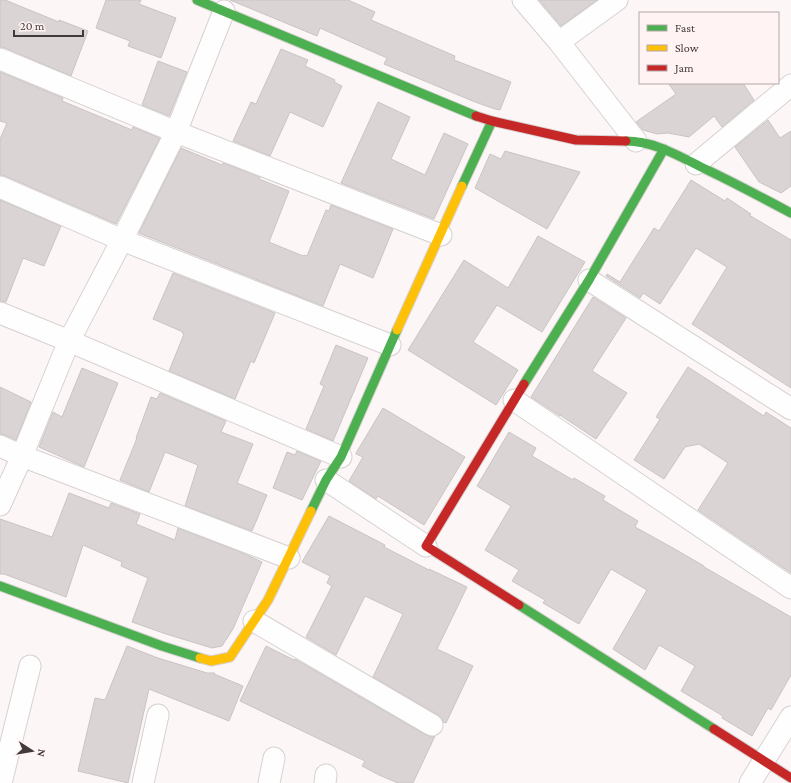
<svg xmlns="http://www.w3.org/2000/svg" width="791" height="783" font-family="'Crimson Pro',serif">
	<rect width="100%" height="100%" fill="#fcf6f6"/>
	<path fill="#dad4d4" stroke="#cac4c4" d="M0,0H5L59,22V20L88,31L71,76L5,48L0,47Z
		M106,0H141L139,4L176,18L161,58L128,46L130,41L96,28Z
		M230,0H348L375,12L371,20L455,56L454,60L511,82L500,110L495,109L475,102L384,64L387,58L320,28L317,36Z
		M539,0H597L561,26Z
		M281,49L308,60L305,66L335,80L334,82L342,86L323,127L290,112L270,156L233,141L251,102L256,104Z
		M158,61L187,72L169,116L142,105Z
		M0,72L63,98L62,101L132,130L133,127L160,138L116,224L5,176L0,175V139L7,123L0,121Z
		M668,83H743L754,100L722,127L714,116L689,137L668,133L657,134L643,130L636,122L676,94Z
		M378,102L410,117L391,159L425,175L444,133L468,144L434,219L341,183Z
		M768,120L780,138L791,131V186L781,193L759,182L735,147Z
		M181,148L222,165L223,163L260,177L259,179L289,191L269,242L303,256L304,255L307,256L326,210L329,211L331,205L393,229L373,278L340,264L323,306L139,233Z
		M505,151L580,172L547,229L475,188L490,154L501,159Z
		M691,180L725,201L727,198L751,214L749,215L791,240V388L692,324L727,267L696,248L660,304L643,293L640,298L606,276L607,274L620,282L654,228L659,231Z
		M0,200L61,226L44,266L23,258L6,302L0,301Z
		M538,236L585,262L542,332L497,305L473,342L518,370L496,405L408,350L464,260L508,288Z
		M173,273L275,313L254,363L251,361L235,399L169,371L184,334L182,333L183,332L153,319Z
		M593,297L626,318L592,371L627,393L596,439L560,415V416L531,397Z
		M336,345L368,358L333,441L306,429L324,386L320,384Z
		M688,367L764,416L766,412L791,428V573L698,510L728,463L699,444L685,447L664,479L634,460L660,419L656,417Z
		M82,368L118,383L84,467L39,447L53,412L62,417Z
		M0,387L31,402L16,440L5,435L0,434Z
		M160,393L226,421L221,432L253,444L237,483L267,495L252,531L185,506L198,465L165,452L149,492L120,480L137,438H136L151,397L157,399Z
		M383,408L465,457L424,525L378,496L376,499L349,481L363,457L356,454V453Z
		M509,432L536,448L532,456L573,480L574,478L605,496L603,500L638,521L635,527L673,548L704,566V567L791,617V675L771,710L768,708L752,736L722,718L723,716L681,691L695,666L659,645L645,670L613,649L647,590L611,569L579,624L543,603L545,600L512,581L519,570L485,550L511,506L477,486Z
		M297,451L321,461L302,500L273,488L287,452L295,455Z
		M69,493L109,508L111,503L140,514L136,524L175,540L178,528L243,553L262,562L233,629L222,646L212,648L166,634L132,622L148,578L121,566L122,562L83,545L66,597L4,574H0V519L52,537Z
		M329,516L385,545L384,547L429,570V569L467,587L437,649L473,666L446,723L443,722L442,719L438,715L373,677L403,614L365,596L336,655L306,637L332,586L327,583L330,576L302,562Z
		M127,646L158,658L207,673H215L214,674L243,686L229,721L149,689L128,783L78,771L95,698L105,700Z
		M266,646L294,660L295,659L426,735L432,737L435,736L413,783H398L379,775L362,766L365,761L240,701Z"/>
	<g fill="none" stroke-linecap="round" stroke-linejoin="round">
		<defs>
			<path id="street" d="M523,0L559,42L636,141
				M559,42L617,0
				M0,59L176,132L441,235
				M696,164L791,85
				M0,187L122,240L390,345
				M589,280L791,409
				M0,313L69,341L341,457
				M514,400L791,588
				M0,446L22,456L289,558
				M326,480L426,546
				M0,505L22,456L69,341L122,240L176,132L224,11
				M254,621L432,725
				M1,783L30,666
				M143,783L158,715
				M269,783L274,758
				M325,783L326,775
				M750,783L791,717"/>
			<path id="fast" d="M197,0L476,116
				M626,141C653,141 677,155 701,167C731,181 761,197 791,213
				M462,186L492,121
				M524,384L589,280L664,149
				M311,511L326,480L341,457L397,330
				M0,586L162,646L200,658
				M519,605L714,729"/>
			<path id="slow" d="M397,330L462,186
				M200,658L211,661L230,657L268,600L311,511"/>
			<path id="jam" d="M476,116L492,121L576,140L626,141
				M519,605L426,546L524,384
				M714,729L791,778"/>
		</defs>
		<use href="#street" stroke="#d7d1d1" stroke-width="23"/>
		<use href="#fast" stroke="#d7d1d1" stroke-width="11"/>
		<use href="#slow" stroke="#d7d1d1" stroke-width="11"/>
		<use href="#jam" stroke="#d7d1d1" stroke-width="11"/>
		<use href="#street" stroke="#fffefe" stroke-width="21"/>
		<use href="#fast" stroke="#4caf50" stroke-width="9"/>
		<use href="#slow" stroke="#ffc107" stroke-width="9"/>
		<use href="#jam" stroke="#c62828" stroke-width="9"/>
	</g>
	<rect x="639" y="12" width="140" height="72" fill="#fff3f3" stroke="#b3a9a9"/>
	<rect x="647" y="25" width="20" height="6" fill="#4caf50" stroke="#b3a9a9"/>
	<text x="675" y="32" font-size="12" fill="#423a3a">Fast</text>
	<rect x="647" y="45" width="20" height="6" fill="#ffc107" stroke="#b3a9a9"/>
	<text x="675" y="52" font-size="12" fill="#423a3a">Slow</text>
	<rect x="647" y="65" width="20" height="6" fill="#c62828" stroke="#b3a9a9"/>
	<text x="675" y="72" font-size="12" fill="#423a3a">Jam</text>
	<g transform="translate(32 751) rotate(102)" stroke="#fff3f3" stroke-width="3" paint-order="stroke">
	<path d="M0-3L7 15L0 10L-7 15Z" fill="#423a3a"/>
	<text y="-6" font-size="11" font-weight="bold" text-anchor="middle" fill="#423a3a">N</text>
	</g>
	<path d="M14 30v6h69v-6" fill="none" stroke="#423a3a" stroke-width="2"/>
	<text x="20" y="30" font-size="12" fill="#423a3a" stroke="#fff3f3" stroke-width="3" paint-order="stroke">20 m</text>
</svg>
